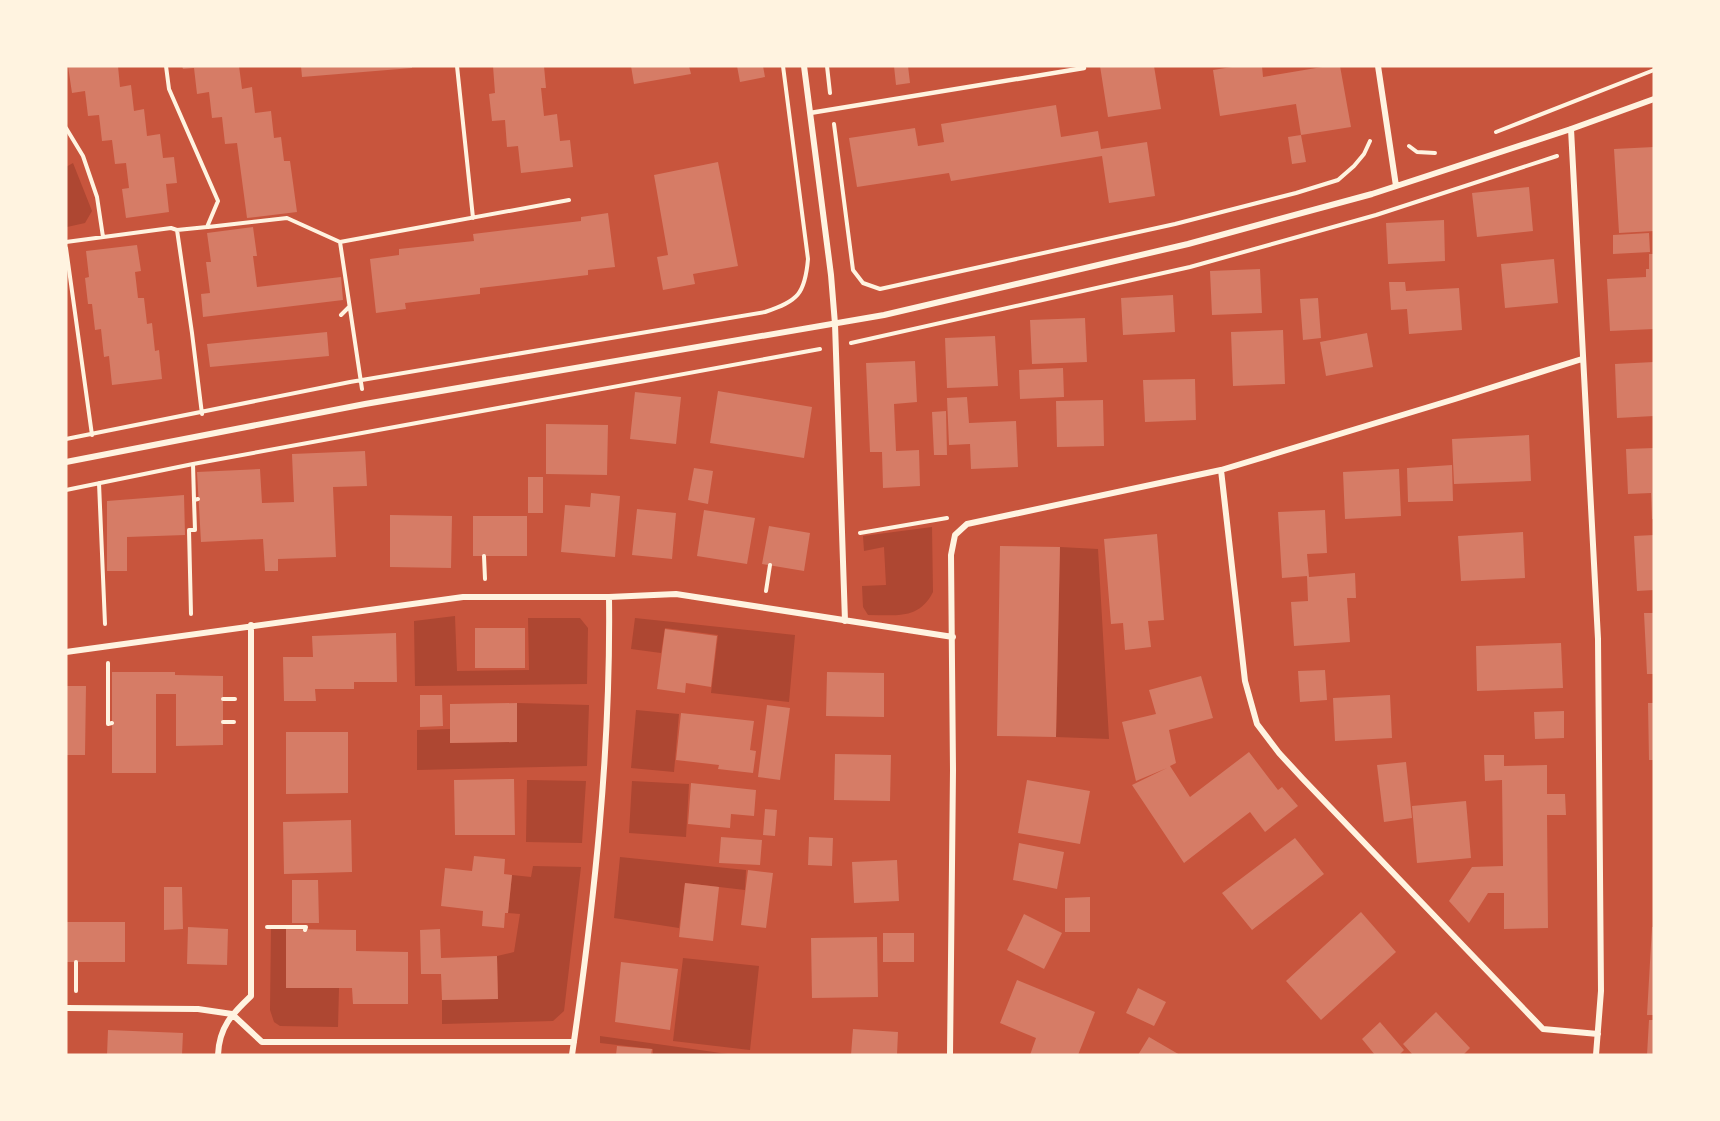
<svg xmlns="http://www.w3.org/2000/svg" width="1720" height="1121" font-family="Rubik,sans-serif">
	<rect width="100%" height="100%" fill="#c8553d"/>
	<path fill="#ae4732" d="M73,163L92,211L85,223L67,227L66,167Z
		M932,527L933,592C919,620 896,615 868,615L863,607L862,586L886,585L884,547L864,551L863,536Z
		M1060,547L1098,549L1109,739L1056,737Z
		M455,616L457,671L529,670L528,618H580L588,628L587,684L415,686L414,621Z
		M635,618L795,635L789,702L711,693L718,635L665,628L661,653L631,649Z
		M517,703L589,705L587,766L417,770V730L450,729L451,743L517,742Z
		M636,710L679,714L674,772L631,768Z
		M527,780L586,781L582,843L526,842Z
		M632,781L689,784L686,837L629,833Z
		M620,857L746,870L745,890L685,883L679,928L614,918Z
		M533,866L581,867L564,1011L553,1021L442,1024V1000L498,999L497,956L514,952L520,914L508,913L512,875L531,877Z
		M271,929H286V988H339L338,1027L280,1026L274,1022L270,1010Z
		M683,958L759,966L750,1050L673,1041Z
		M600,1036L735,1055H653V1049L600,1043Z"/>
	<path fill="#d67c66" d="M68,66H118L120,87L131,85L134,111L144,109L147,136L160,134L163,158L174,157L177,183L166,184L169,212L126,218L122,189L129,188L126,163L115,164L112,140L102,141L99,115L88,116L85,91L72,93Z
		M182,66H239L242,89L252,87L255,113L271,111L274,138L281,137L284,161H290L297,212L247,218L237,143L225,144L222,117L212,118L209,92L197,94L194,68L183,69Z
		M301,66H412V68L302,77Z
		M493,66H544L546,88H541L544,116L557,114L560,141L570,140L573,167L521,173L518,146L507,147L505,120L492,121L489,94L495,93Z
		M631,66H689L691,74L634,84Z
		M737,66H763L765,77L740,82Z
		M894,66H908L910,83L896,85Z
		M1100,66H1154L1161,109L1108,117Z
		M1238,66H1262L1263,77L1328,66H1340L1351,127L1301,135L1296,104L1220,116L1213,70Z
		M1056,105L1061,137L1098,131L1101,149L1147,142L1155,196L1109,203L1102,156L951,181L949,173L857,187L849,138L915,128L918,146L944,142L941,124Z
		M1301,135L1306,162L1292,164L1288,137Z
		M1654,147V231L1619,233L1614,149Z
		M718,162L738,266L693,274L695,284L663,290L657,257L668,255L654,175Z
		M1529,187L1533,231L1477,237L1472,193Z
		M608,213L615,267L588,270V275L480,288V294L405,303L406,309L376,313L370,259L399,255V249L474,241L473,234L581,221V217Z
		M1444,220L1445,261L1388,264L1386,223Z
		M253,227L257,256H253L257,287L341,277L343,300L203,317L201,294L210,293L206,262H211L207,233Z
		M1649,233L1650,252L1613,254V235Z
		M137,245L141,271L135,272L138,298H144L147,324L152,323L155,351L159,350L162,379L112,385L109,356L104,357L101,329L95,330L92,304H88L85,278L89,277L86,251Z
		M1649,254H1654V329L1610,331L1607,279L1646,277V269H1649Z
		M1554,259L1558,303L1505,308L1501,264Z
		M1260,269L1262,313L1212,315L1210,271Z
		M1389,282H1405L1406,291L1459,288L1462,330L1409,334L1407,309L1391,310Z
		M1173,295L1175,332L1123,335L1121,298Z
		M1318,298L1321,338L1303,340L1300,299Z
		M1085,318L1087,362L1032,364L1030,320Z
		M1283,330L1285,384L1233,386L1231,332Z
		M327,332L329,356L210,367L207,344Z
		M1367,333L1373,367L1326,376L1320,342Z
		M995,336L998,386L947,388L945,338Z
		M915,361L917,402L894,404L896,451L919,450L920,486L883,488L882,452H870L866,363Z
		M1654,362V416L1617,418L1615,364Z
		M1063,368L1064,397L1020,399L1019,370Z
		M1195,379L1196,420L1145,422L1143,380Z
		M718,391L812,407L804,458L710,443Z
		M635,392L681,397L676,444L630,439Z
		M967,397L969,423L1016,421L1018,467L971,469L970,444L949,445L947,398Z
		M1103,400L1104,446L1057,447L1056,401Z
		M946,411L947,455H934L932,412Z
		M546,424L608,425L607,475L546,474Z
		M1529,435L1531,481L1454,484L1452,439Z
		M1654,448V519H1652L1651,493L1628,494L1626,449Z
		M365,451L367,486L333,487L336,557L278,559V571H265L263,539L201,542L197,472L260,469L262,503L294,502L292,454Z
		M1452,465L1453,501L1408,502L1407,468Z
		M694,468L713,471L708,504L688,500Z
		M1399,469L1401,516L1345,519L1343,472Z
		M528,477H543V513H528Z
		M591,493L620,496L615,557L561,552L565,505L590,507Z
		M184,495L185,535L127,537V571H107V501Z
		M637,509L676,513L672,559L632,555Z
		M704,510L755,518L747,564L697,556Z
		M1325,510L1327,553L1307,554L1309,577L1355,573L1356,598H1347L1350,642L1294,646L1291,602L1308,601L1307,576L1282,578L1278,512Z
		M390,515L452,516L451,568L390,567Z
		M473,516H527V556H473Z
		M769,526L810,533L804,571L762,564Z
		M1523,532L1525,578L1461,581L1458,536Z
		M1157,534L1164,620L1148,621L1151,647L1125,650L1123,623L1111,624L1104,539Z
		M1654,535V590L1637,591L1634,536Z
		M1000,546L1060,547L1056,737L997,736Z
		M1644,613H1654V674H1647Z
		M475,628H525V668H475Z
		M665,629L717,636L711,687L686,683L685,693L657,689Z
		M396,633L397,682H354V689H315L316,701H284L283,657H313L312,636Z
		M1561,643L1563,688L1477,691L1476,646Z
		M1325,670L1327,700L1300,702L1298,671Z
		M112,672H175V675L223,676V745L176,746V694H156V773H112Z
		M827,672L884,673V717L826,716Z
		M1201,676L1213,718L1169,730L1176,763L1170,766L1190,797L1249,752L1278,790L1282,787L1298,806L1265,832L1250,812L1184,863L1132,785L1167,768L1136,781L1122,722L1156,714L1149,690Z
		M66,686H86L85,755H66Z
		M420,695H442L443,726L420,727Z
		M1390,695L1392,738L1335,741L1333,698Z
		M517,703V742L450,743V704Z
		M1648,703H1654V760H1649Z
		M767,705L790,708L780,780L758,777Z
		M1564,711V738L1535,739L1534,712Z
		M681,713L754,721L750,750L756,751L753,773L718,769L719,765L676,760Z
		M286,732H348V793L286,794Z
		M835,754L891,755L890,801L834,800Z
		M1484,755H1504V766L1547,765V794H1565L1566,815H1547L1548,928L1504,929V893H1488L1469,923L1449,901L1472,867L1503,866L1502,780L1485,781Z
		M1406,762L1412,818L1384,822L1377,765Z
		M514,779L515,835H455L454,780Z
		M1027,780L1090,791L1080,844L1018,833Z
		M691,783L756,790L754,816L731,814L730,828L688,824Z
		M1466,801L1471,858L1417,863L1412,806Z
		M765,809L777,810L775,836L763,835Z
		M351,820L352,872L284,874L283,822Z
		M721,837L762,840L760,865L719,863Z
		M809,837L833,838L832,866L808,865Z
		M1295,838L1324,874L1252,930L1222,893Z
		M1019,843L1064,852L1057,889L1013,880Z
		M474,856L505,859L504,874L512,875L508,913H505L504,928L482,926L483,911L441,906L445,868L472,871Z
		M897,860L899,901L854,903L852,862Z
		M748,870L773,873L766,928L741,925Z
		M292,880H318L319,923H292Z
		M685,883L719,887L713,941L679,937Z
		M164,887H182L183,929L164,930Z
		M1090,897V932H1065V898Z
		M1361,912L1396,952L1321,1020L1286,981Z
		M1024,914L1062,933L1044,969L1007,950Z
		M66,922H125V962H66Z
		M188,927L228,929L227,965L187,964Z
		M1652,927H1654V1015H1647Z
		M286,929L356,930V951L408,952V1004H353L352,988H286Z
		M440,929L441,958L497,956L498,999L442,1000L441,974H421L420,930Z
		M883,933H914V962H883Z
		M877,937L878,997L812,998L811,938Z
		M621,962L678,969L670,1030L615,1022Z
		M1017,980L1095,1012L1078,1055H1030L1036,1038L1000,1023Z
		M1138,988L1166,1002L1154,1026L1126,1013Z
		M1436,1012L1470,1048L1463,1055H1413L1403,1044Z
		M1649,1020H1654V1055H1647Z
		M1380,1022L1404,1050L1399,1055H1375L1362,1039Z
		M853,1029L898,1032L897,1055H851Z
		M108,1030L183,1033L182,1055H107Z
		M1149,1037L1180,1055H1138Z
		M617,1046L652,1049L651,1055H616Z"/>
	<g fill="none" stroke-linecap="round" stroke-linejoin="round">
		<path stroke="#fff3e0" stroke-width="4" d="M166,66L169,89L218,201L207,227L177,230L192,333L202,414
			M457,66L473,218
			M827,66L830,93
			M834,124L853,270L863,283L880,289L1175,224L1296,193L1338,180L1354,166L1364,154L1370,141
			M66,128L83,156L97,197L103,237
			M1496,132L1654,70
			M1409,146L1417,152L1435,153
			M208,227L287,218L340,242L362,389
			M66,242L171,228L177,230
			M340,242L569,200
			M66,248L92,435
			M341,315L349,307
			M851,343L1190,267L1376,215L1557,156
			M66,439L350,382L765,312C798,301 805,294 808,259L783,66
			M193,464L194,500L198,499
			M99,483L105,624
			M66,490L193,464L820,349
			M860,533L947,518
			M484,556L485,579
			M766,591L770,565
			M191,614L189,530H195L194,500
			M108,663V724L112,723
			M223,699H235
			M223,722H234
			M267,927H306L305,930
			M76,962V991"/>
		<path stroke="#fff3e0" stroke-width="4.5" d="M810,113L1084,68"/>
		<path stroke="#fff3e0" stroke-width="6" d="M804,66L831,275L835,324L845,621
			M1378,66L1396,186
			M1571,129L1598,639L1601,991L1596,1055
			M66,462L365,404L884,315L1188,244L1372,194L1571,129L1654,99
			M1221,470L1245,681L1257,724L1279,753L1303,779L1543,1029L1598,1034
			M66,652L463,597H609L676,594L953,637
			M66,1008L198,1009L232,1014L262,1042H574
			M218,1055C219,1027 232,1014 251,996V625
			M572,1055C594,904 611,750 609,597
			M950,1055L953,770L951,555L955,535L967,524L1221,470L1455,399L1582,359"/>
	</g>
	<rect width="1720" height="1121" fill="none" stroke="#fff3e0" stroke-width="135"/>
</svg>
